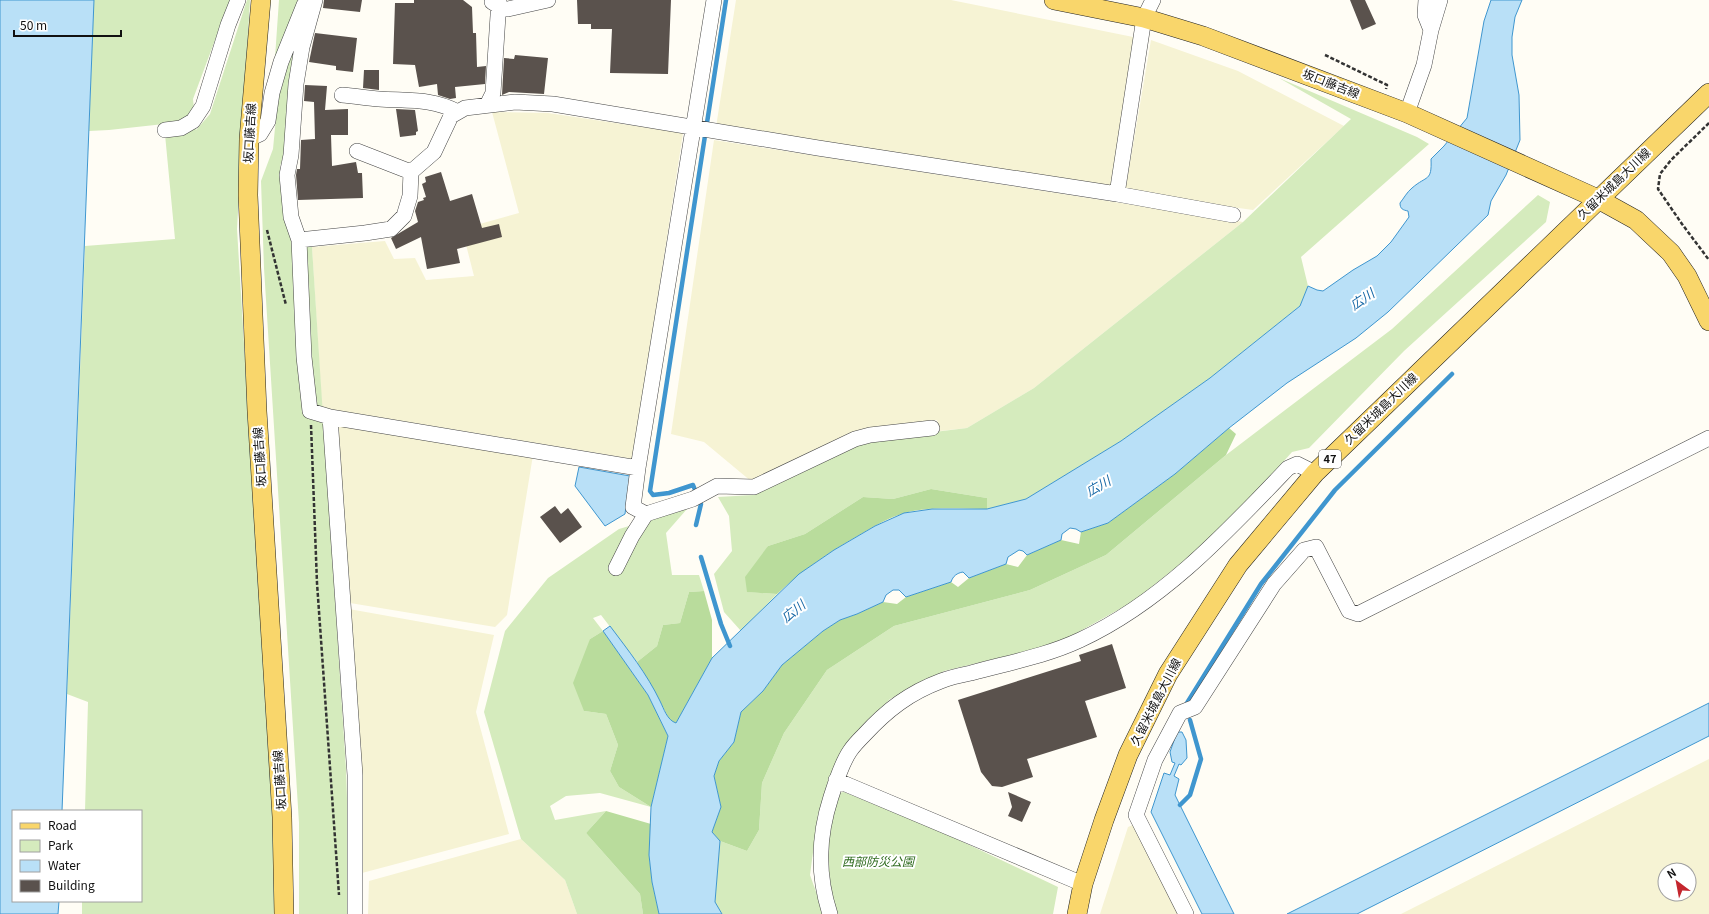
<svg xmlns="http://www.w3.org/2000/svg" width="1709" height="914" font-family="Georgia,'Noto Sans JP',serif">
	<rect width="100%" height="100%" fill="#fffdf5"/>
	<path fill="#f6f3d4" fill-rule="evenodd" d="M736,0H951L1138,38L1113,187L716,127Z
		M1151,40L1238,71L1344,126L1253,210L1125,192Z
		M492,112L548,113L683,133L633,459L322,408L312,247L385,241L394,259L415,258L426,280L474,276L462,229L519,213Z
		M714,140L1243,222L1034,388L967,428L940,431L937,420L864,429L752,482L704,442L671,434Z
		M336,425L533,455L507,615L495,627L350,603Z
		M349,609L494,635L476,712L509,834L362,873Z
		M1709,759V914H1401ZM1665,870H1689V894H1665Z
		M1135,824L1181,914H1100L1128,827Z
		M521,839L565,880L577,914H368L369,881Z"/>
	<path fill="#d5ebbd" d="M94,0H230L193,99L196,130L210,114L247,0H250L237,229L275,851L276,914H82V901H141V811H85L88,702L67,694L85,246L175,239L164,124L109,130L89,131Z
		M279,0H299L274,72Z
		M294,51L290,138L280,166L291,240L312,247L346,769L351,914H299V823L264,268L261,181L273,149L279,86Z
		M1279,78L1417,137L1429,144L1301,257L1308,286L1300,306L1210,378L1121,441L1026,499L987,509V498L931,489L893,499L863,497L805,534L768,546L748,592L777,594L741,631L724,612L714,574L732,551L729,516L718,497L753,495L861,441L967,428L1034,388L1243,222L1351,119Z
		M1538,195L1550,202L1546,222L1404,351L1309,448L1292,452L1219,533L1134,601L1057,644L944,671L890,699L845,747L818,814L810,875L824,914H722L715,902L720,841L747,851L759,830L762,783L784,733L827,670L894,626L1030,590L1106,555L1226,455L1392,329Z
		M687,509L666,533L672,575H699L704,591L689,592L680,623L663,625L657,646L637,662L601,615L593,618L603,631L590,639L584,711L606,714L618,745L610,771L619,787L651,807L600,793L566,796L550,806L555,820L606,811L586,833L640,894L643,914H577L565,880L521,839L484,712L505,631L548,578L619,529Z
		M844,792L942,832L1058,887L1053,914H836L833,905L826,846L837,793Z"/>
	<path fill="#b9dc9c" d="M1229,428L1236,434L1226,455L1106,555L1030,590L894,626L827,670L784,733L762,783L759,830L747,851L720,841L712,832L721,807L714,776L719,761L734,742L741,712L763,691L782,665L823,631L840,620L857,614L883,602L897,604L906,597L951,582L958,587L969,578L1006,564L1018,567L1027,555L1061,540L1079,544L1081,532L1108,523L1175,474Z
		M931,489L987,498V509C960,509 931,506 905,513C890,517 874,526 861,534C829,552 803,570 777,594L747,592L745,577L768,546L805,534L863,497L893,499Z
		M704,591L712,620V658L676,723L671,722L667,715L655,692L637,662L657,646L663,625L680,623L689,592Z
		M603,631L648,695L668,736L651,807L619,787L610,771L618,745L606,714L584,711L573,683L590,639Z
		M606,811L651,824L649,855L652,882L659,914H643L640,894L586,833Z"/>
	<path fill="#b9e0f7" stroke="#3f96cf" d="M0,0H94L62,811H13V901H59L58,914H0Z
		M1491,0H1522L1515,17L1512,37V55L1519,95L1520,140L1506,175L1491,201L1488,215L1388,312L1356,338L1287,383L1229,428L1175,474L1108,523L1081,532L1076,529L1070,528L1062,534L1061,540L1027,555L1023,551L1019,550L1008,557L1006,564L969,578L963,572C957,573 953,576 951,582L906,597L899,590H893L886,595L883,602L857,614L840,620L823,631L782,665L763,691L741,712L734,742L719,761L714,776L721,807L712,832L720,841L715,902L722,914H659L652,882L649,855L651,807L668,736L648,695L603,631L610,626C628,650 647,674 660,701C664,709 667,720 676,723L712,658L799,574L834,550L875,526L904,513L932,509H987L1026,499L1121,441L1210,378L1300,306L1308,286L1317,290L1323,291L1353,270L1377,256L1391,242L1409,217L1408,211C1403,210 1400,209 1400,203C1404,198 1407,192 1412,188C1427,175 1432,182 1431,159L1444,146L1467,118L1484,21Z
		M579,467L630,476L625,514L605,526L575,486Z
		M1709,703V736L1357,914H1287Z
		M1177,732H1182L1186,740L1187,758L1181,765L1179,764L1174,776L1179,779L1175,795L1234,914H1202L1151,812L1164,773L1170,775L1175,763L1172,762L1170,752Z"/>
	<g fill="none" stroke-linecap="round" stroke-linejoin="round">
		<path stroke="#3f96cf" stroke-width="4.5" d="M696,525L701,504L693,485L669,493L653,495L650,491L726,0
			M701,557L721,624L730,646
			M1187,703L1261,584L1335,490L1452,374
			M1180,805L1190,795L1201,759L1190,720"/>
	</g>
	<path fill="#5a524d" d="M324,0H362L360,12L323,8Z
		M414,0H463L472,7L473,33H476L477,67L486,66L485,84L455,87L456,98L450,99L438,95L437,84L419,87L415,65L393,64L395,3H414Z
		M577,0H671L668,74L610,73L612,29H591V24H578Z
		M1350,0H1365L1376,24L1362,30Z
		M315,33L357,38L353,72L336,70V66L309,62Z
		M515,55L548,58L544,94L509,92L502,95L504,58L514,59Z
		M364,70H379V90L363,88Z
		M305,85L327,86L325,110L348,109V135H331L332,166L356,162L358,173H362L363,198L298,200L296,175L297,169H300L301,140L315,139L314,102L304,101Z
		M396,109L415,110L418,131L416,132V135L400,137Z
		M441,172L450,201L472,194L482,228L499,224L502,237L457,249L460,263L427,269L421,237L396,249L391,238L418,222L415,211L418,202L424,200L423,198L426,197L422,184L426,182L425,177Z
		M555,506L561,514L568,508L582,527L560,543L540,517Z
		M1112,644L1126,688L1085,701L1097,737L1027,759L1033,777L1002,787L992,786L981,772L958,700L1081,661L1079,655Z
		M1008,792L1031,802L1022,822L1008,816L1012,807Z"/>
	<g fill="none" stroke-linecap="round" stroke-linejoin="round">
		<defs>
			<path id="minor" d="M315,0L302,47L296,84L291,155L287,175L291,217L299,240L304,357L310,411L330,417
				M1426,0L1425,15L1431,30
				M492,2L503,9H508L548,0
				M342,95C354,96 367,98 379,99C408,101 432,98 458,112
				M487,105L493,93L499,0
				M1407,113L1424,65L1431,30L1440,0
				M165,130L181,128L193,121L203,106L228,25L238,0
				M249,139L260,134L268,121L272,93L281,62L304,5
				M357,151L411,172
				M1117,194L1233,215
				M299,240L365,233L391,229L404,216L410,196L411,172L434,152L451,116L465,108L515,102L553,104L818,148L1117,194L1144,18L1153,0
				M638,468L633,507L646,514
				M616,568L632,536L646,514L693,499L717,486L754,487L855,439L870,435L932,428
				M836,780L1083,884
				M355,914V775L330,417L638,468L714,0
				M830,914C817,874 818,837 831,797C836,782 841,764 850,751C854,745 859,740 864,735C887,710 909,693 941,681C951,677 961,675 971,673C1007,663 1046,656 1080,640C1162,602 1226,533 1288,468L1297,464L1315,473
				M1186,914L1136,815L1155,760L1180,713L1195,707L1274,584L1304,550L1316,547L1349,611L1358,614L1709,438"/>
			<path id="major" d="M261,0L249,139L248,195L257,411L282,817L284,914
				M1054,0L1144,18L1203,36L1407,113L1598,199L1636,220L1671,253L1687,276L1709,321
				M1077,914L1083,884L1104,820L1128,755L1168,674L1238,565L1315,473L1709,93"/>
		</defs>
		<use href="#minor" stroke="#444" stroke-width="16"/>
		<use href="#major" stroke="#222" stroke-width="20"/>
		<path stroke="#333" stroke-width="2.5" stroke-dasharray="4 2" stroke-linecap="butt" d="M1325,55L1387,85L1386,89
			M1709,123L1671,160L1660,174L1658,189L1682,224L1709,260
			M267,230L286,305
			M311,425L317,583L339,895"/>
		<use href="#minor" stroke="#fff" stroke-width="15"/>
		<use href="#major" stroke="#f9d66b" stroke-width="19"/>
	</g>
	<g text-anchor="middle" stroke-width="4" stroke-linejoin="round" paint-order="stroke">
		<rect fill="#fff" stroke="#585858" stroke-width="1" x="1319" y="450" width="22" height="18" rx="3"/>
		<g font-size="11" font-weight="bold" fill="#111">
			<text x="1330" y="463">47</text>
		</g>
		<g font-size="12" fill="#111" stroke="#fff">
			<text transform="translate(1331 84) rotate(21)" y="4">坂口藤吉線</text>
			<text transform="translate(250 133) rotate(-87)" y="4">坂口藤吉線</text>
			<text transform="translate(1614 184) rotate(-44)" y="4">久留米城島大川線</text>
			<text transform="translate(1381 409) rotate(-44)" y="4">久留米城島大川線</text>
			<text transform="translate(260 457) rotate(-94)" y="4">坂口藤吉線</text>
			<text transform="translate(1156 702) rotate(-63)" y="4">久留米城島大川線</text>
			<text transform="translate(280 780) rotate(-94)" y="4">坂口藤吉線</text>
		</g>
		<g font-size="12" font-style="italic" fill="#2f6b1f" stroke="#fff">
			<text x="878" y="866">西部防災公園</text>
		</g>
		<g font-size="13" font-style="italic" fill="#1768a6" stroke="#fff">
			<text transform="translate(1362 299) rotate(-34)" y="5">広川</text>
			<text transform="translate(1098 486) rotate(-30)" y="5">広川</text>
			<text transform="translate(793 611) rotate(-39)" y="5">広川</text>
		</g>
	</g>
	<rect x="12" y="810" width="130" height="92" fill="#ffffff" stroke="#a0a0a0"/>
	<rect x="20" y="823" width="20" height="6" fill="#f9d66b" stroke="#a0a0a0"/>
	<text x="48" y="830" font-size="12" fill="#111111">Road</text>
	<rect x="20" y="840" width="20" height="12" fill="#d5ebbd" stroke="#a0a0a0"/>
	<text x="48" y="850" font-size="12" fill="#111111">Park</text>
	<rect x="20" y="860" width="20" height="12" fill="#b9e0f7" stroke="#a0a0a0"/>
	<text x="48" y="870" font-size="12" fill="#111111">Water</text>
	<rect x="20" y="880" width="20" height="12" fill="#5a524d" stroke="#a0a0a0"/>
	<text x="48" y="890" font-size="12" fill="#111111">Building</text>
	<g transform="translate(1677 882) rotate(328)"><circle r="19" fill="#ffffff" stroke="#a0a0a0"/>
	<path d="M0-3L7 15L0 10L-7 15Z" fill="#c4262e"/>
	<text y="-6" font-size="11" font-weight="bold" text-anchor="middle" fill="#111111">N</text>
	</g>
	<path d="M14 30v6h107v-6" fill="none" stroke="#111111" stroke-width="2"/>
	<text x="20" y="30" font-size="12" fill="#111111" stroke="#ffffff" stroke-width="3" paint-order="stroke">50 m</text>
</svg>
